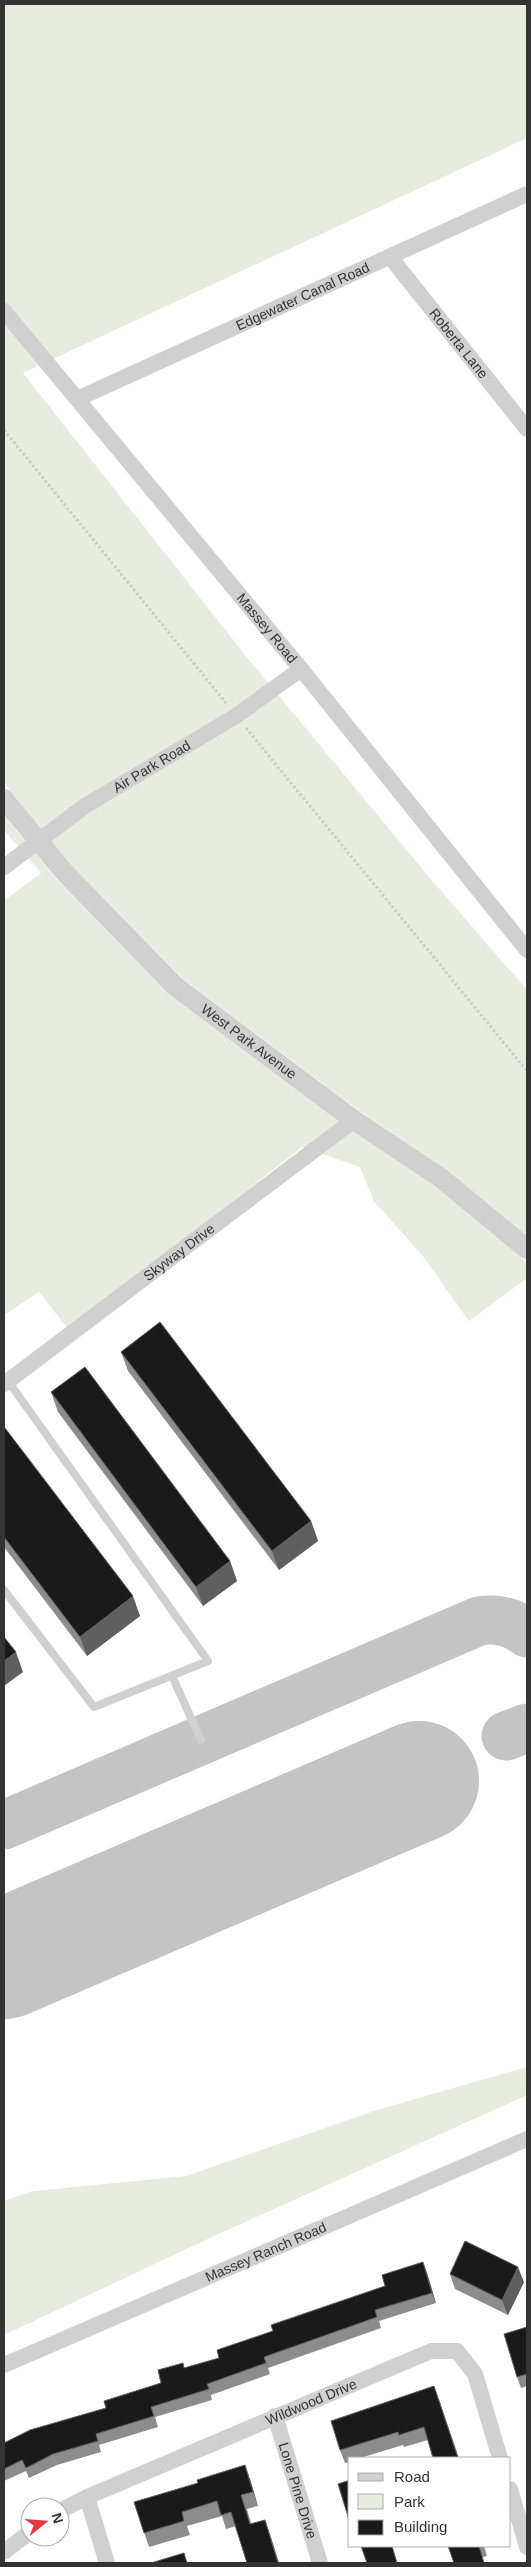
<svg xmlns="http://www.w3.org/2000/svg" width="531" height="2567" font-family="Arial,sans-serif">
	<rect width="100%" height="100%" fill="#fff"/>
	<path fill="#e6ecdf" d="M4,4H527V138L23,373L249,660L429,877L527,990V1236L448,1171L361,1112L183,979L73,867L4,783Z
		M4,815L57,880L168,993L435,1185L517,1253L527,1264V1278L469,1321L422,1255L374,1201L360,1167L302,1147L69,1330L39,1292L6,1314L4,1311V901L41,873L4,830Z
		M527,2067V2095L214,2236L4,2335V2201L33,2191L186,2176L377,2110Z"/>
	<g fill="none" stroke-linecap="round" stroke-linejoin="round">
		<path stroke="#c4c4c4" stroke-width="49" d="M506,1736L527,1728
			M4,1825L479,1621C497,1618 513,1622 527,1633"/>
		<path stroke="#c4c4c4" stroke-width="120" d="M4,1959L419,1781"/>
		<path stroke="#cdcdcd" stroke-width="3" stroke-dasharray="2.5 2.5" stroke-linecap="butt" d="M4,430L226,703
			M246,728L527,1071"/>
		<path stroke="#d0d0d0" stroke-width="8" d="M4,1590L94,1707L208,1661L8,1381
			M172,1676L201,1740"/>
		<g stroke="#d0d0d0" stroke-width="16">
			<path id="s1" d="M391,258L527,429"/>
			<path id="s2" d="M4,311L301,669L527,950"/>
			<path id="s3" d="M77,399L527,194"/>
			<path id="s4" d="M4,867L85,806L236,716L301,669"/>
			<path id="s5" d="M4,1384L354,1120"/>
			<path id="s6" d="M4,2365L527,2139"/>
			<path id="s7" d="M275,2416L320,2563"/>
			<path d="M510,2489L527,2547"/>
			<path d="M87,2497L107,2563"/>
			<path id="s8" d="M60,2511L87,2497L431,2351H457L475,2374L500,2458"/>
			<path d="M4,2552L30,2532"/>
		</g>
		<path stroke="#d0d0d0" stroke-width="20" id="s9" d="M4,799L65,873L175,986L354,1120L441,1178L527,1249"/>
	</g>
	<path fill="#8c8c8c" d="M121,1352L311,1521L318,1541L279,1570L128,1371Z
		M51,1392L230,1561L237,1581L203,1606L58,1412Z
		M4,1429L140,1616L87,1656L4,1547Z
		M427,2273L436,2303L379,2321L381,2328L268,2368L270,2374L211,2395L212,2400L155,2417L158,2427L99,2445L101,2452L57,2465L29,2478L26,2471L4,2481V2443L106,2408L161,2383L185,2368L219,2358L273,2331Z
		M450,2274L524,2282L508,2315L455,2289Z
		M527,2327V2386L521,2388L517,2377Z
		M439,2399L459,2458H433L428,2440L404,2447L403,2445L360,2458H350V2462L345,2463L340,2450Z
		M250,2479L258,2506L247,2509L251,2524L270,2534L236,2526L226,2529L222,2516L187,2526L190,2535L149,2547L134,2502Z
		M448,2546H484L487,2556L483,2557Z"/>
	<path fill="#5f5f5f" d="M311,1521L318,1541L279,1570L272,1551Z
		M230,1561L237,1581L203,1606L196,1587Z
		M133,1596L140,1616L87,1656L80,1637Z
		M16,1652L23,1672L4,1686V1661Z
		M423,2262L427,2273L436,2303L432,2293Z
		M518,2267L524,2282L508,2315L502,2300Z
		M245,2465L250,2479L258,2506L253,2492Z
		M265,2520L270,2534L279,2563H278Z"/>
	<path fill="#1a1a1a" stroke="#5f5f5f" d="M160,1322L311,1521L272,1551L121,1352Z
		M85,1367L230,1561L196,1587L51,1392Z
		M5,1428L133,1596L80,1637L4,1537V1429Z
		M4,1637L16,1652L4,1661Z
		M465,2241L518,2267L502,2300L450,2274Z
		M423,2262L432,2293L375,2310L377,2317L264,2357L266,2363L207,2384L209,2389L151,2407L154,2416L96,2434L98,2441L53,2454L26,2468L22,2460L4,2469V2443L30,2430L106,2408L104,2401L161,2383L158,2370L183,2363L184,2368L219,2358L217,2350L273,2331L271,2325L385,2286L382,2275Z
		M527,2327V2374L517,2377L504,2334Z
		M434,2386L458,2458H433L424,2427L399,2435L398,2432L340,2450L331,2421Z
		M245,2465L253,2492L241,2495L250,2524L265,2520L278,2563H247L231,2512L221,2515L217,2501L182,2512L184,2521L144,2533L134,2502L198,2483L197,2480Z
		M350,2480V2523L338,2484Z
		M361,2546H392L397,2563H367Z
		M448,2546H479L484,2563H454Z
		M184,2553L187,2563H151Z"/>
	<g text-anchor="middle" stroke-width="5" stroke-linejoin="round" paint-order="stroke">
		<g font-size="14" fill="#333" stroke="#fff">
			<text dy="5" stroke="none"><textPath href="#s3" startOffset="248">Edgewater Canal Road</textPath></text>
			<text dy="5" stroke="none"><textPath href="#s1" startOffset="109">Roberta Lane</textPath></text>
			<text dy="5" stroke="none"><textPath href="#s2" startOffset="412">Massey Road</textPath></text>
			<text dy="5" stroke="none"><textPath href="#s4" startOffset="179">Air Park Road</textPath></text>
			<text dy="5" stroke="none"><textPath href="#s9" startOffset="346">West Park Avenue</textPath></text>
			<text dy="5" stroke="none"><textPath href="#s5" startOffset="219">Skyway Drive</textPath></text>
			<text dy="5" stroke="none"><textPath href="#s6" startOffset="285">Massey Ranch Road</textPath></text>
			<text dy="5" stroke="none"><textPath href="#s8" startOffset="274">Wildwood Drive</textPath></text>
			<text dy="5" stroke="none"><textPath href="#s7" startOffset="78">Lone Pine Drive</textPath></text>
		</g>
	</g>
	<rect width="531" height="2567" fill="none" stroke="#333333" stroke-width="10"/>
	<rect x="348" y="2457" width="162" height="90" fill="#ffffff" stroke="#adadad"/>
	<rect x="358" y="2473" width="25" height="8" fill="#d0d0d0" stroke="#adadad"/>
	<text x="394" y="2482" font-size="15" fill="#333333">Road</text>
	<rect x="358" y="2494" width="25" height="15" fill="#e6ecdf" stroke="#adadad"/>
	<text x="394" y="2507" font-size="15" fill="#333333">Park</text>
	<rect x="358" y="2520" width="25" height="15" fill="#1a1a1a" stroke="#adadad"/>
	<text x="394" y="2532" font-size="15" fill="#333333">Building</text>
	<g transform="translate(45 2522) rotate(73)"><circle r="24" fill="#ffffff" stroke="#adadad"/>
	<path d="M0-4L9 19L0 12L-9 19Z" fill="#e63946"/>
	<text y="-8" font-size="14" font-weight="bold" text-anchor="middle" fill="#333333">N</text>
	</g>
</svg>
